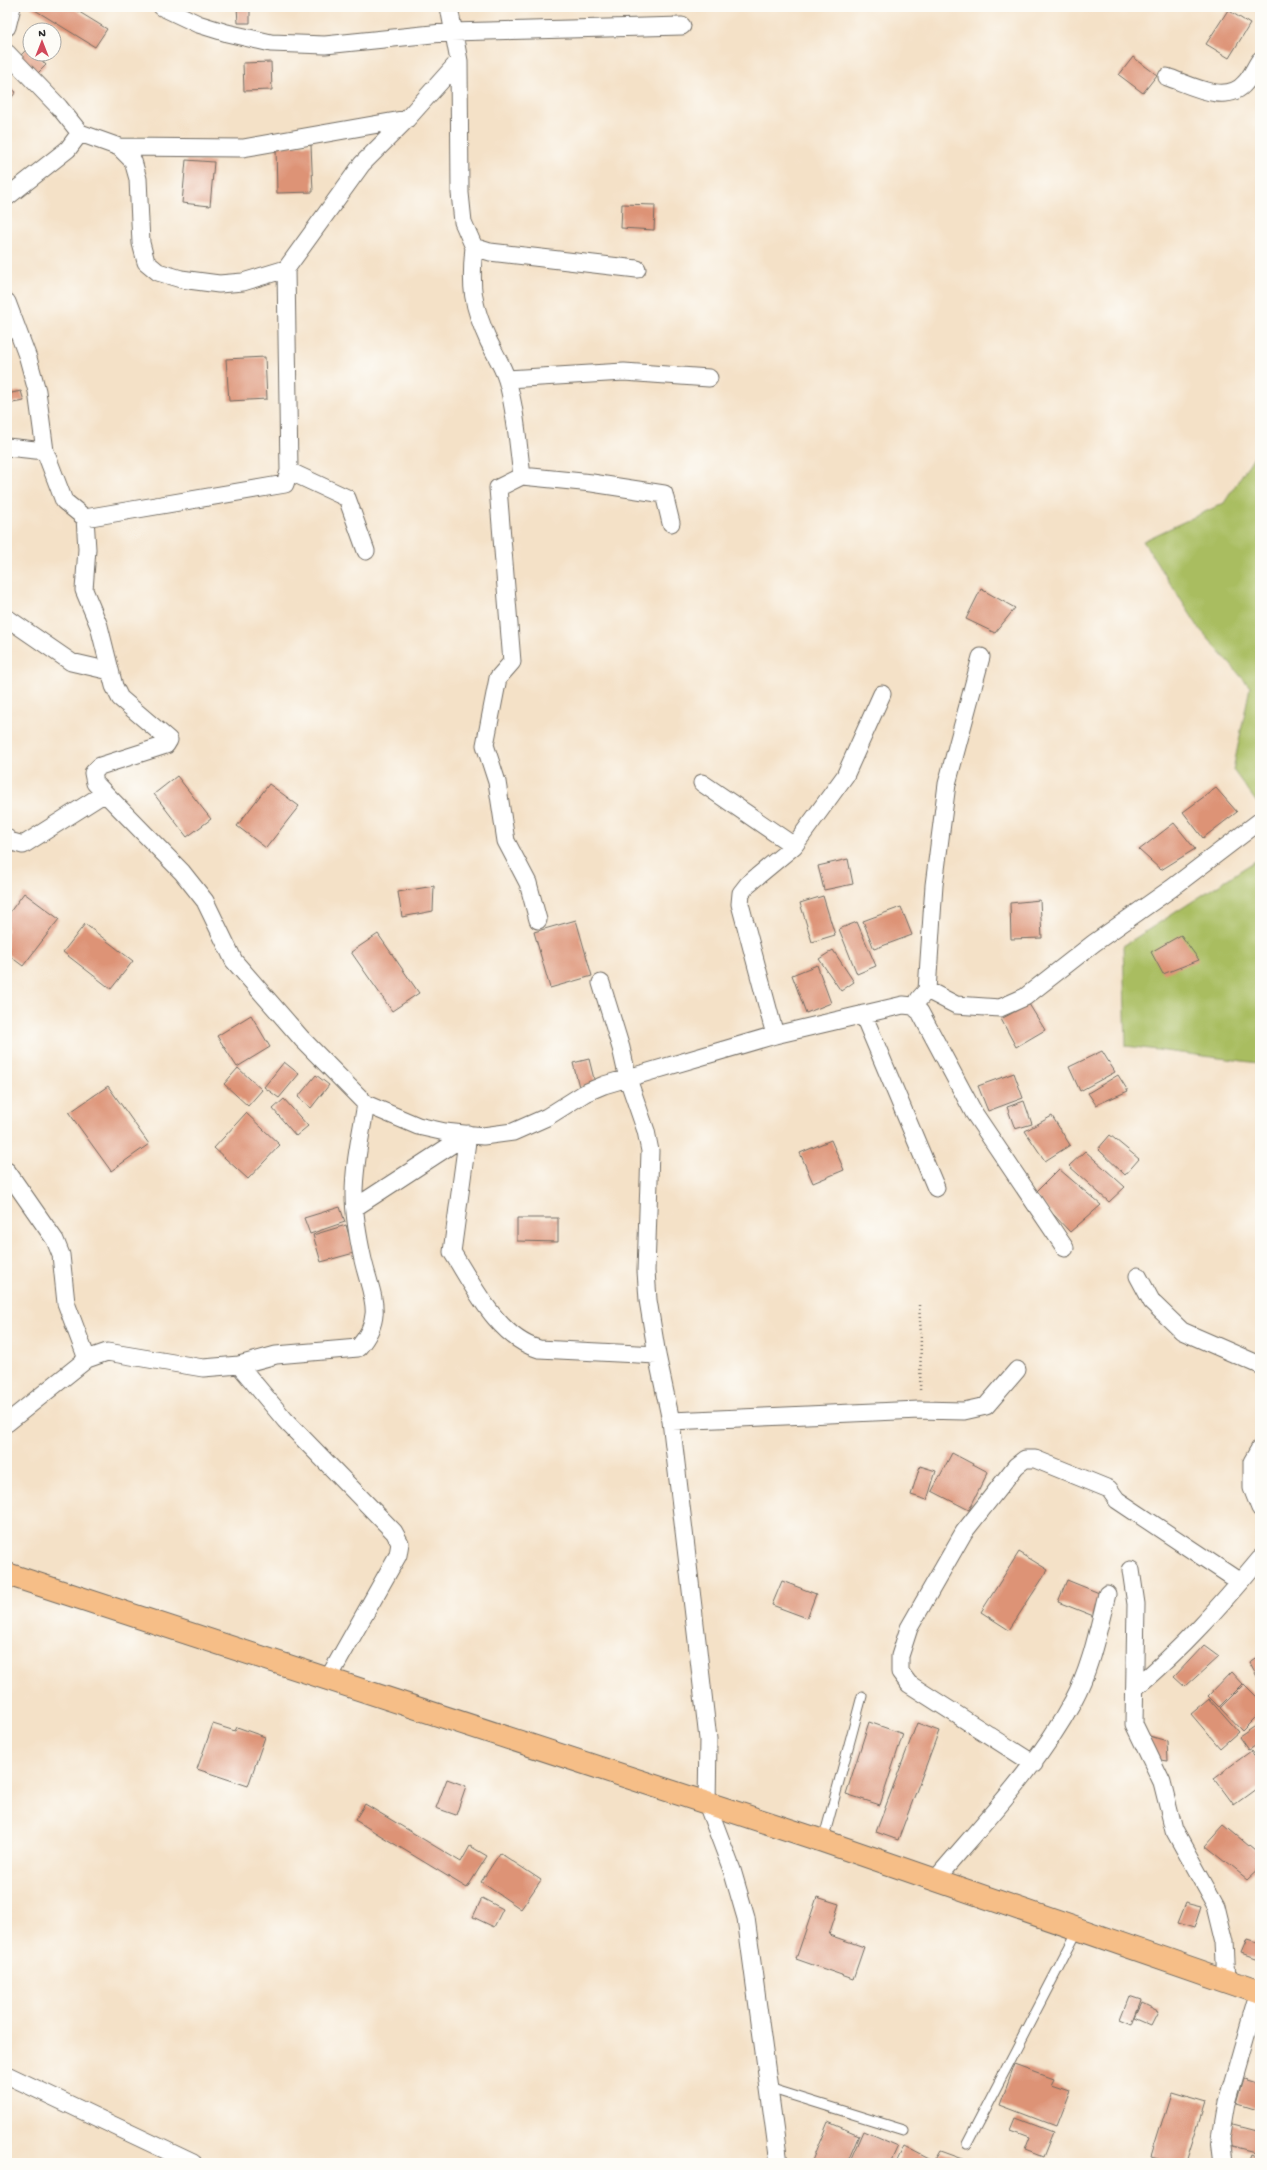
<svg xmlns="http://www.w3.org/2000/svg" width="1267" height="2170" font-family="'Gochi Hand',sans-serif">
	<rect width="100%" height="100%" fill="#fdfcf7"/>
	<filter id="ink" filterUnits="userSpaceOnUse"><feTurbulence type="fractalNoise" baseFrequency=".025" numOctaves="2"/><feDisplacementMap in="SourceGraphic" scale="8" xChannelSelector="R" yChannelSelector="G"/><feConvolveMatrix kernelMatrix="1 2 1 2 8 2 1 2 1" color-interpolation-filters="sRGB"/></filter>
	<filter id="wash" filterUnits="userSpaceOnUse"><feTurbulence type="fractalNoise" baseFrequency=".012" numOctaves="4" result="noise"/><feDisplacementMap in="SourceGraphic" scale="16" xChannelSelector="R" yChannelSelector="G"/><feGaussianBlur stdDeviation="0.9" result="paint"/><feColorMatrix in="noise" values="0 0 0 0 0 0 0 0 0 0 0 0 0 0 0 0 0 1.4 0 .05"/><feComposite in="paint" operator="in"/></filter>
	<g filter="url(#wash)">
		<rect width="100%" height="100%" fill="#f4e1c7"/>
		<path fill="#a9bd61" stroke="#6a7446" d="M1260,447V807L1233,770L1250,687L1199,628L1143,541L1224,503Z
			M1260,858V1067L1258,1063L1126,1046L1123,946Z"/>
		<g id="blocks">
			<path fill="#dd9376" d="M30,7H71L107,29L95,47Z
				M237,7H250V23H238Z
				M1228,10L1250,24L1229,58L1206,44Z
				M29,47L30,54H36L46,65L37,74L20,56Z
				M1133,57L1157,75L1143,93L1119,75Z
				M271,62L272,90L244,91L243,63Z
				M7,85L16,92L8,102H7Z
				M311,145L313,192L277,193L276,146Z
				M186,160L214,162L210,206L182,203Z
				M622,204L655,205L654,230L621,228Z
				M265,357L267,399L229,401L226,359Z
				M21,391L24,401L7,404V394Z
				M981,589L1015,608L995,633L966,619Z
				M177,776L211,819L187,837L154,794Z
				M269,784L299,806L266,848L237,826Z
				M1216,788L1237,812L1203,838L1183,812Z
				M1174,823L1195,849L1161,870L1139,850Z
				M848,859L853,884L824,890L818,866Z
				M434,886L433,911L402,917L398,892Z
				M24,893L59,919L23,966L7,954V916Z
				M823,896L835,935L812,942L800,903Z
				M1040,900L1042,938L1011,939L1010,903Z
				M901,907L912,935L874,949L863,921Z
				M576,920L592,976L550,988L534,932Z
				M857,922L876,966L857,974L839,929Z
				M85,924L133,961L111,989L63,952Z
				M378,934L419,993L392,1011L351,952Z
				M1181,935L1199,960L1163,974L1151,952Z
				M833,950L854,982L841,991L819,959Z
				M817,965L831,1003L806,1013L792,975Z
				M1029,1004L1045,1030L1016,1047L1001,1019Z
				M251,1015L270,1047L237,1067L217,1036Z
				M1102,1051L1115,1072L1080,1091L1069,1067Z
				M589,1059L595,1083L579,1087L573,1063Z
				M284,1062L299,1074L279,1098L264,1087Z
				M238,1068L262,1090L248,1106L224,1084Z
				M1014,1073L1023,1098L988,1111L978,1086Z
				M316,1075L329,1085L311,1108L298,1097Z
				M1118,1075L1128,1091L1096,1105L1088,1093Z
				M108,1086L149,1144L111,1171L69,1113Z
				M284,1099L308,1126L296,1136L273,1109Z
				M1024,1101L1032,1124L1015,1129L1007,1107Z
				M246,1113L280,1145L248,1179L214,1148Z
				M1052,1116L1070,1145L1045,1161L1025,1131Z
				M1110,1135L1139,1159L1125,1175L1098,1149Z
				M831,1140L844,1170L813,1183L800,1153Z
				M1085,1151L1125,1187L1109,1202L1069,1166Z
				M1059,1169L1101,1205L1070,1232L1034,1194Z
				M340,1207L345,1222L310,1234L304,1218Z
				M517,1218H558V1242L517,1241Z
				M346,1225L354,1253L321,1262L313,1235Z
				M952,1453L988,1472L969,1510L932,1491Z
				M920,1466L936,1471L927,1500L911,1495Z
				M1019,1552L1048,1570L1009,1630L981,1612Z
				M1067,1580L1104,1595L1096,1617L1058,1602Z
				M782,1581L816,1594L807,1618L772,1605Z
				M1204,1645L1219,1656L1185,1687L1174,1677Z
				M1260,1655V1682L1249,1662Z
				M1231,1672L1242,1684L1219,1707L1208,1696Z
				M1244,1684L1260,1700V1713L1242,1731L1220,1708Z
				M1209,1699L1238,1732L1220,1748L1191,1714Z
				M869,1722L903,1734L880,1805L846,1794Z
				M917,1723L939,1731L898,1840L876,1832Z
				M213,1724L235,1731L237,1727L265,1737L248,1786L197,1769Z
				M1257,1725L1260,1730V1742L1248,1750L1239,1737Z
				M1146,1735L1167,1741L1168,1761L1154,1759Z
				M1251,1751L1260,1763V1786L1234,1805L1214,1778Z
				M447,1779L466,1786L456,1815L436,1808Z
				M365,1804L461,1862L470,1846L487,1856L467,1888L355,1820Z
				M1224,1825L1260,1855V1866L1246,1879L1205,1846Z
				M500,1853L541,1880L521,1909L481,1882Z
				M817,1897L839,1904L829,1935L864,1947L853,1979L796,1959Z
				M482,1898L503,1909L494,1927L473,1917Z
				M1185,1903L1201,1907L1194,1928L1177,1923Z
				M1247,1939L1260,1943L1258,1959L1241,1953Z
				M1130,1996L1142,2000L1133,2024L1121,2019Z
				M1143,2002L1159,2010L1152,2024L1136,2017Z
				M1015,2064L1054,2078L1051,2084L1069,2090L1055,2126L1000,2105Z
				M1244,2078L1260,2083V2110L1237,2103Z
				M1171,2093L1205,2103L1186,2163H1172L1151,2157Z
				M1016,2118L1053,2132L1043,2157L1025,2150L1030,2137L1011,2130Z
				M828,2122L859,2135L847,2163H811Z
				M1229,2123L1260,2131V2154L1224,2145Z
				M863,2131L898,2146L890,2163H849Z
				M904,2146L931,2160L929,2163H896Z
				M940,2151L973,2163H933Z
				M1251,2155L1260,2159V2163H1248Z"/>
		</g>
	</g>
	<g filter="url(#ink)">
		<use href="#blocks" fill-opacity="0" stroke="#716b62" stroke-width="1"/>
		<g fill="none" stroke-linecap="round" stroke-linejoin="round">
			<defs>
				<path id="service" d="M823,1841L862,1696
					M769,2088L904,2130
					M967,2144L1078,1930"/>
				<path id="minor" d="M162,7L198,24L227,33L271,43L325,45L452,32L682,26
					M449,7L459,61L460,193L463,222L474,247L490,252L637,269
					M7,27L12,7
					M7,53L59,107L80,133
					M1167,77C1189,84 1226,106 1245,83C1251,77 1255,67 1260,60
					M119,147L243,148L407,119
					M7,197L68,149L80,133L119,147L133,161L138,179L141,243L146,262L158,272L181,279L219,284L243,282L286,269L362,164L407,119L459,61
					M474,247C470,287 472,305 489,342C495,354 503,367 507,380C516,411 518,445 522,476
					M7,302L28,358L37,391L45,451L64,501L85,518L87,549L84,590L99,626L114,686L120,698L169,740L166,745L100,766L93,773L95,783L182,872L205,901L234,961L302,1039L366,1104L418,1126L445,1132L483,1136L513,1132L547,1117L585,1093L604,1085L775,1035L740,904L741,893L748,884L794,846L845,776L882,694
					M507,379L624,372L709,378
					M7,447L45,451
					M289,471L347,498L366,551
					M85,518L285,484L289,471L286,269
					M7,618L71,662L110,671
					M702,783L794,846
					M7,838L9,841L23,845L105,793
					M538,920L528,883L506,841L497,782L485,745L498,678L512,662L498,488L522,476L592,483L664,494L671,523
					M601,983L621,1048L628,1079L646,1131L650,1151L646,1271L648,1300L657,1355L671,1421L697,1641L708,1739L707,1804L732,1870L746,1918L779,2163
					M927,990L956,1005L1000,1008L1025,997L1094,943L1172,888L1260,821
					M919,999L927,990L934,885L947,784L981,657
					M863,1014L936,1188
					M775,1035L903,1005L913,1006L920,1012L974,1113L1065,1248
					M468,1134L452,1252C473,1285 498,1338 539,1349L657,1355
					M7,1171L55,1240L61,1255L66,1303L87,1359
					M356,1207L468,1134
					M1138,1276L1152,1302L1182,1331L1260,1365
					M239,1365L285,1420L394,1532L400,1543L398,1555L328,1679
					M671,1421L919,1410L964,1411L986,1406L1017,1370
					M7,1423L87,1359L107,1352L203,1368L239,1365L276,1355L358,1348C386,1316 371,1295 363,1260C359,1242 354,1212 354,1194C354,1164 361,1134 366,1104
					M1260,1448L1252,1462V1488L1260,1508
					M1131,1570L1136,1604L1134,1724L1162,1782L1174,1830L1216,1906L1225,1943L1227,1981
					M1135,1688C1182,1649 1221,1605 1260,1558
					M1034,1764L909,1684L900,1672V1656L909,1628L964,1532L1016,1466L1025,1459H1035L1109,1489L1117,1500L1240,1582
					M935,1880C984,1822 1037,1768 1073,1701C1091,1668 1098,1630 1107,1594
					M7,2075L193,2163
					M1224,2163L1221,2139L1227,2103L1259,1991"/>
				<path id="primary" d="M7,1574L823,1841L1260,1992"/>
			</defs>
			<use href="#service" stroke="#716b62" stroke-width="11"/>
			<use href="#minor" stroke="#716b62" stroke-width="19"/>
			<use href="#primary" stroke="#716b62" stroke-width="24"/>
			<path stroke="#716b62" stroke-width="2.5" stroke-dasharray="1 3" stroke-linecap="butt" d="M919,1305L921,1334L920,1393"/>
			<use href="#service" stroke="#fff" stroke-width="9"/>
			<use href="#minor" stroke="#fff" stroke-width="17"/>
			<use href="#primary" stroke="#f6be87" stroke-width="22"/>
		</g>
	</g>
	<rect width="1267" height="2170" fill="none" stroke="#fdfcf7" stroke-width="24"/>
	<g transform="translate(42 42)"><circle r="19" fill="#fdfcf7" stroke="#a9a8a5"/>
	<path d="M0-3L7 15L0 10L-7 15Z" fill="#d1495b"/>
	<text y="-6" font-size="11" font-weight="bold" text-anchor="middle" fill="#2b2b2b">N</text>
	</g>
</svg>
